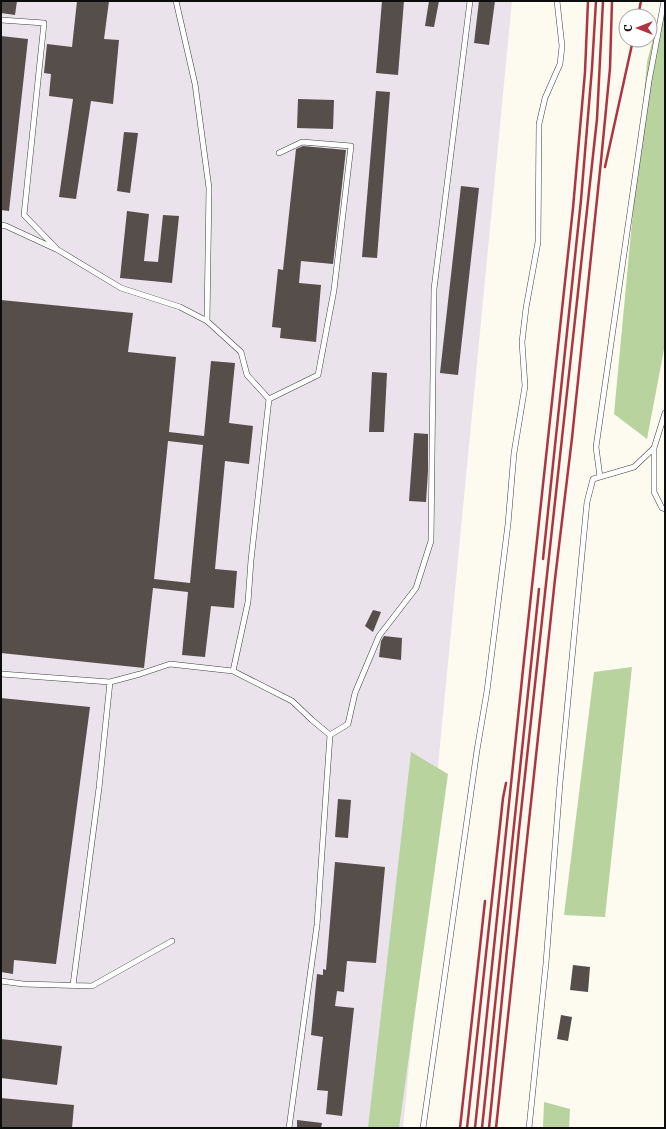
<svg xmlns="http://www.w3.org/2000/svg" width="666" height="1129" font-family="'IBM Plex Serif',serif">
	<rect width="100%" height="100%" fill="#fdfaf0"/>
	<path fill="#eae3eb" d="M1,1H512L403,1128H1Z"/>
	<path fill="#b9d39e" d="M663,1H665V344L647,439L614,414L647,62Z
		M632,667L605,917L564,915L594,672Z
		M411,752L448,774L399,1128H368Z
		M544,1102L570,1109L569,1128H543Z"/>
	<path fill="#554e4b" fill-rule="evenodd" d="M1,1H17L15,15L1,13Z
		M77,1H109L104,39L119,40L113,104L91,101L76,199L59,197L73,99L49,96L51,74L44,73L47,44L72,47Z
		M382,1H404L398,75L376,73Z
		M429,1H439L434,27L425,26Z
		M479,1H495L489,45L474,43Z
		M1,36L28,39L9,211L1,210Z
		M376,91L390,92L377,258L362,257Z
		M298,99L334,100L333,129L297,128Z
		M124,132L138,133L130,193L117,191Z
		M303,146L346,150L333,264L301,261L299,283L321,285L316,342L280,338L281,328L272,327L278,269L283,270L296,149Z
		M461,186L479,188L458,375L440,373Z
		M127,211L149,214L144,261L158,262L163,215L179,216L172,283L120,278Z
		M1,300L133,313L128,352L176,357L169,432L204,436L211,361L235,363L229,423L253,426L249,464L225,461L215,569L237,571L234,608L211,606L205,657L182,655L188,592L153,588L144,668L1,653ZM168,441L203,445L190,583L154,579Z
		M372,372L387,373L384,432H369Z
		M414,433L428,434V471L426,502L409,501Z
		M373,610L381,612L373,632L365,626Z
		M384,636L402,638L401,660L379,657L381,641Z
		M1,698L90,707L56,964L14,960L13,974L1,972Z
		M338,799L351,800L348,838L335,837Z
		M335,862L385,867L376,963L347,961L344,992L337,991L335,1006L354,1008L342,1116L326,1114L328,1091L317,1090L323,1037L311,1035L317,974L323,975V969L326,970Z
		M573,965L590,967L588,992L570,990Z
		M561,1015L572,1017L568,1041L557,1039Z
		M1,1039L62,1046L57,1085L1,1078Z
		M1,1098L74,1105L72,1128H1Z
		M297,1120L322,1123L321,1128H297Z"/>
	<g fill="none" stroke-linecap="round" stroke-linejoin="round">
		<defs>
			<path id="service" d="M1,20L44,23L24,215L56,248
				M1,225L6,226L58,250L121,288L180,307L207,321L209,188L195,84L176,1
				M207,321L241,352L247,375L269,399
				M654,448V492L662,508L665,509
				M600,477L596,447L649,81L664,1
				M233,671L248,602L251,560L269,399L318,375L334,290L351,146L302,142L279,153
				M1,674L110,682L140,674L170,664L233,671L292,701L312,720L330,735L317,925L289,1128
				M330,735L348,724L355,693L379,636L416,588L431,541L434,289L470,1
				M1,981L23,984L92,986L172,941
				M73,985L99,788L110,682
				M423,1128L477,750L487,691L508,524L514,453L525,386L522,342L526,308L538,242L539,124L545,98L560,64L562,46L557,1
				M529,1128L546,963L560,783L587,502L593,479L634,467L654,448L665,413"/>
		</defs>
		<use href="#service" stroke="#404040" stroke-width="6"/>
		<use href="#service" stroke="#fff" stroke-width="5"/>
		<path stroke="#af3442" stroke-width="2.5" d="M638,16L641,1
			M605,167L633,40
			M543,559L581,200L592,68L596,1
			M460,1128L485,901
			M467,1128L503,798L506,783
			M475,1128L524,660L573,208L585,72L588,1
			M482,1128L539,589
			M489,1128L519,830L597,119L603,1
			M496,1128L555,579L572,438L601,161L610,68L612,1"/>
	</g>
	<rect width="666" height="1129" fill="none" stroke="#0d0d0d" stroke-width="4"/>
	<g transform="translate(638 28) rotate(270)"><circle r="19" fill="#ffffff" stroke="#9e9e9e"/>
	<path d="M0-3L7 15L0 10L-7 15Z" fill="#af3442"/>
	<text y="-6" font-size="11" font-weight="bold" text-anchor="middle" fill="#0d0d0d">С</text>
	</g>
</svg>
